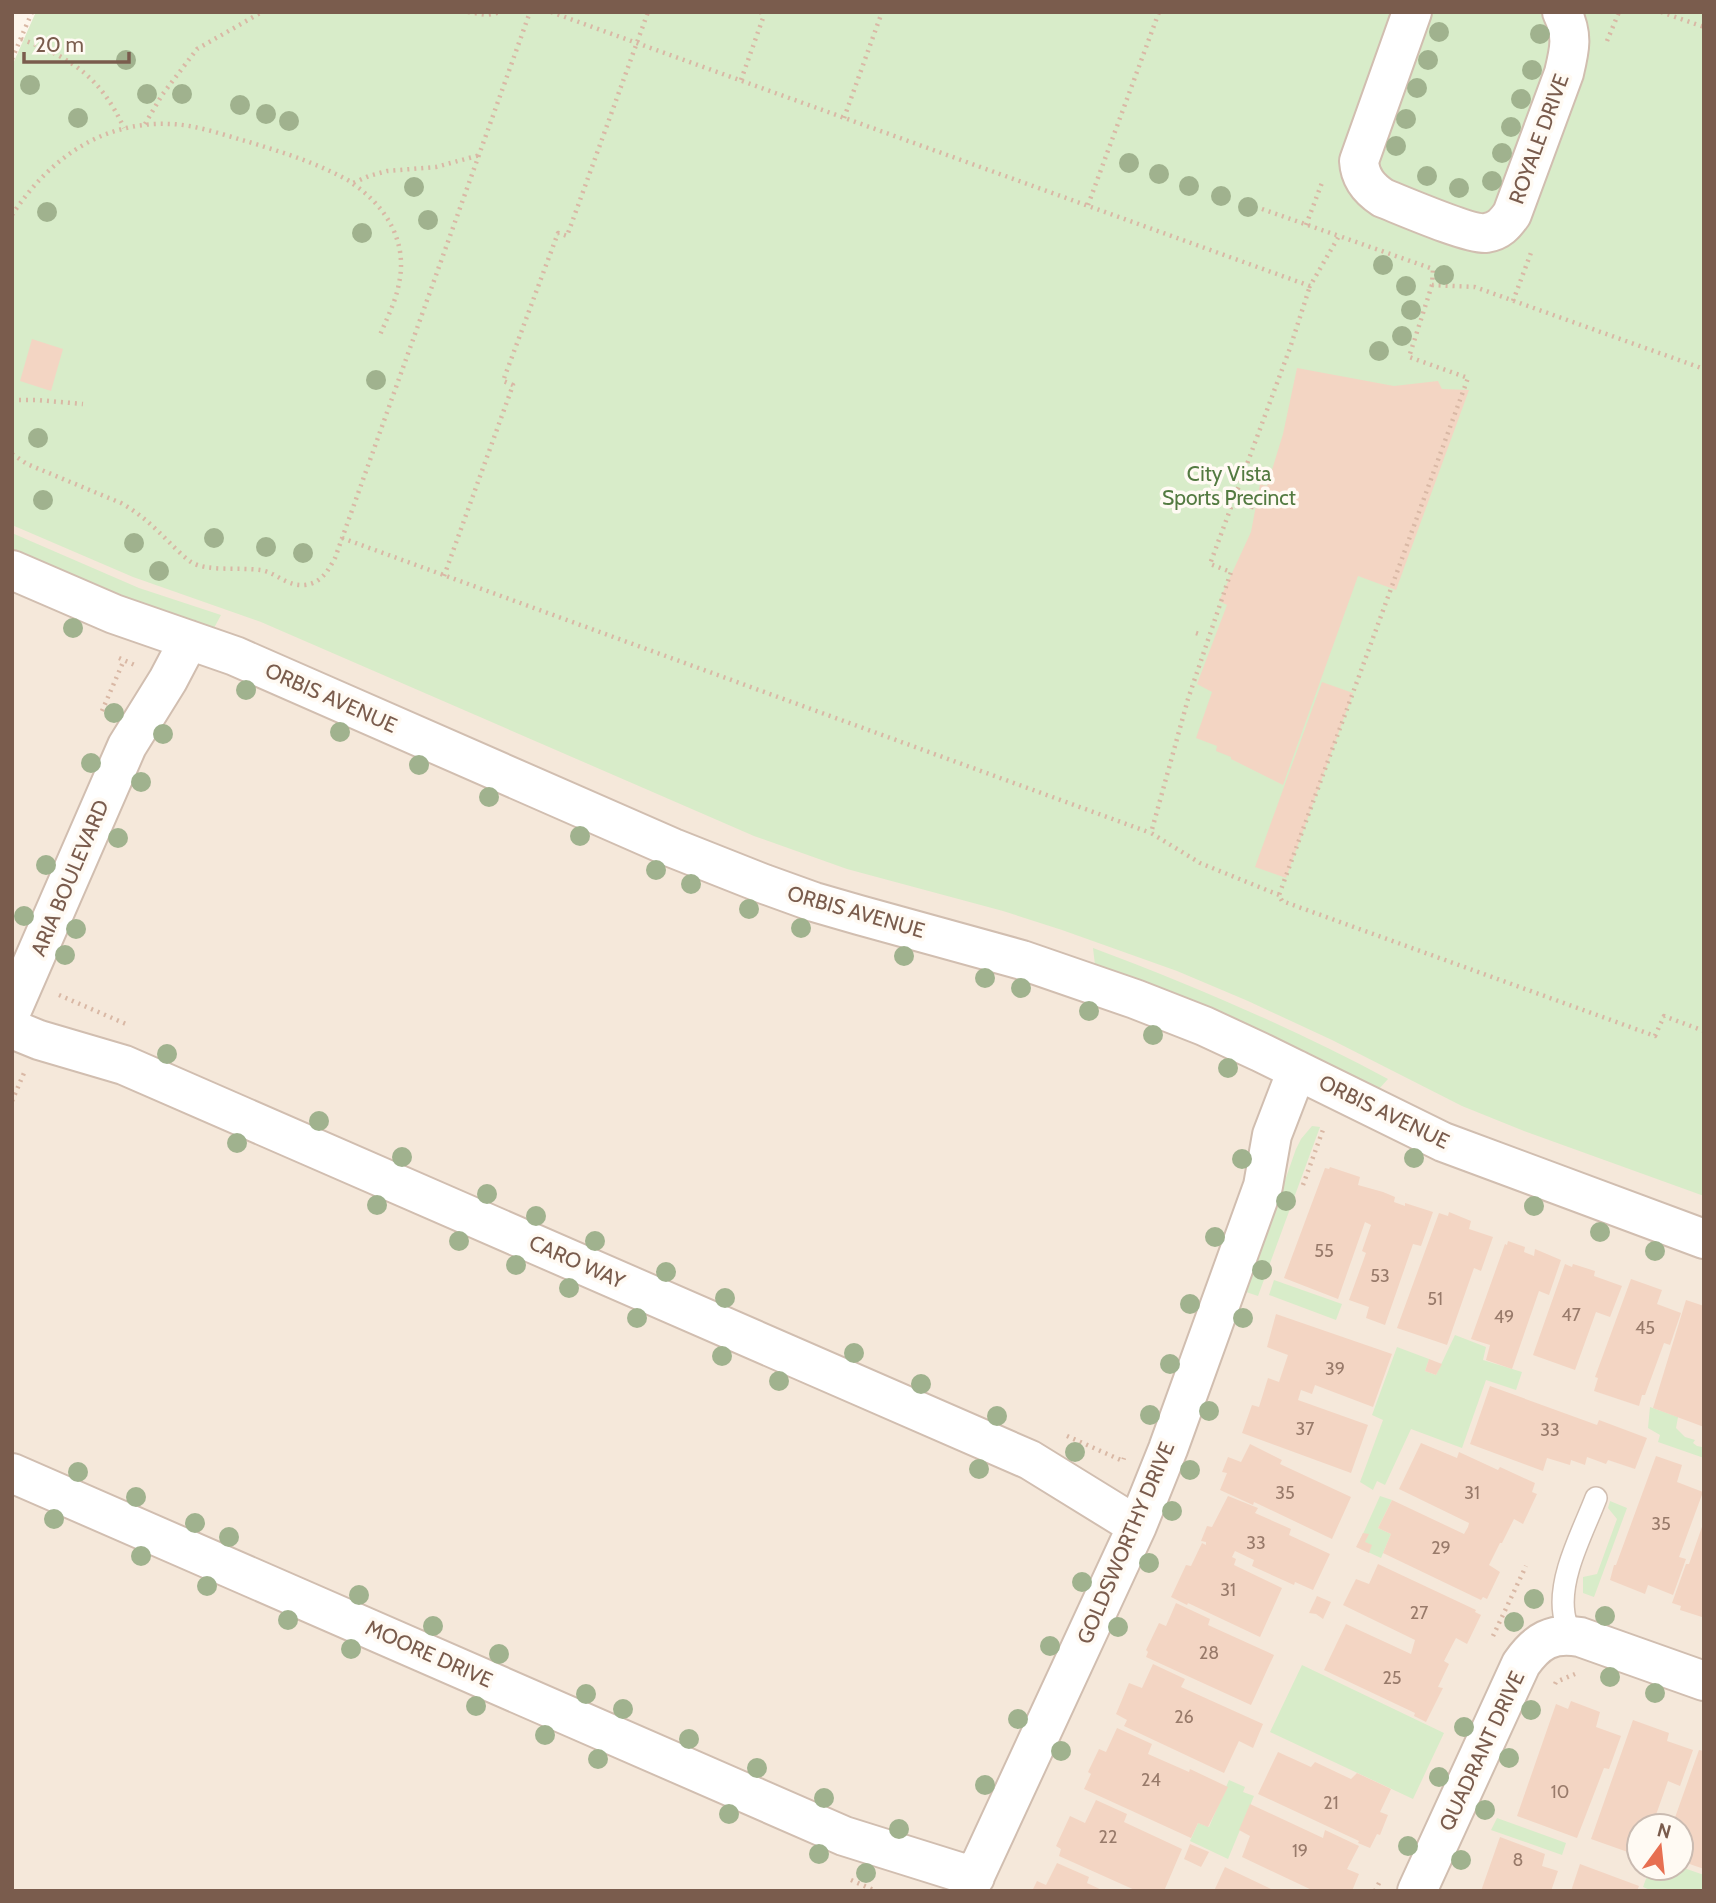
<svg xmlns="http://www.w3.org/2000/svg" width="1716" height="1903" font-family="Cabin,sans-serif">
	<rect width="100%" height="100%" fill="#fdf6ec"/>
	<path fill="#f5e8da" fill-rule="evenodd" d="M36,12H1704V1891H12V66ZM1639,1826H1681V1868H1639Z"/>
	<path fill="#d8ecc9" d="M36,12H1704V1196L1524,1131L1462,1106L1332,1040L1248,1001L1177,971L1062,930L1003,911L847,869L754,836L261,622L133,577L12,525V66Z
		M12,533L139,588L221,615L214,628L126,599L12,549Z
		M1093,948C1195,986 1292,1028 1388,1079L1378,1090L1095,965Z
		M1312,1126L1320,1127L1258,1296L1246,1292L1296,1149L1301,1139Z
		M1274,1280L1342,1304L1336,1320L1269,1295Z
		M1455,1335L1486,1347L1483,1360L1522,1372L1516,1390L1486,1380L1462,1448L1411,1429L1385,1485L1377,1481L1373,1490L1360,1482L1383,1420L1372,1415L1397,1347L1429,1359L1425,1371L1436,1375Z
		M1650,1407L1678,1417L1676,1428L1685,1437L1695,1440L1693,1443L1697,1446L1702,1447L1704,1443V1458L1658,1442L1660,1435L1648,1428Z
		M1380,1496L1392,1500L1378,1528L1391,1534L1381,1558L1357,1547Z
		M1610,1501L1627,1508L1594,1597L1583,1593V1577L1597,1574L1617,1519L1608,1508Z
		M1302,1665L1444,1733L1413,1799L1270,1732Z
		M1229,1780L1245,1787L1243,1792L1254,1796L1228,1859L1190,1841L1198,1823L1209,1827Z
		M1497,1818L1566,1843L1562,1855L1491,1830Z
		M1681,1867L1704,1875V1891H1652L1643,1887L1650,1868Z"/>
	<path fill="#f3d5c3" d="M32,339L63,349L51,391L20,381Z
		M1297,368L1394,386L1438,381L1442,389L1469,390L1396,590L1358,576L1283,785L1231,759V757L1216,751L1217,746L1196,738L1212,692L1197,684L1227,605L1219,601L1251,532L1260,484L1267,486L1283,434Z
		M1322,682L1353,693L1286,878L1255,867Z
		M1330,1167L1360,1177L1358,1185L1383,1192L1395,1197L1394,1202L1405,1206V1203L1433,1212L1421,1246L1413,1244L1385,1325L1366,1318L1369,1307L1349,1300L1366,1253L1362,1251L1371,1225L1365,1222L1338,1299L1284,1278L1325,1168L1329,1169Z
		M1449,1212L1471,1221L1469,1229L1493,1237L1481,1271L1474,1268L1447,1345L1397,1328L1439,1213L1448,1216Z
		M1508,1241L1525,1247L1524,1252L1534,1256L1535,1249L1561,1260L1549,1295L1539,1291L1512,1369L1486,1360L1490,1345L1471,1339L1505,1244L1507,1245Z
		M1565,1264L1572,1267L1573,1264L1595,1271L1594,1276L1622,1286L1610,1317L1596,1312L1575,1370L1533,1355Z
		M1631,1279L1662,1290L1657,1304L1681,1313L1670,1345L1664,1343L1645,1395H1642L1639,1406L1594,1391L1598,1378L1595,1377Z
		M1686,1300L1704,1306V1427L1653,1408Z
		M1276,1314L1392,1354L1373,1407L1315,1385L1312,1394L1301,1390L1298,1400L1368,1425L1351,1473L1242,1433L1252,1405L1259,1407L1268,1378L1279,1382L1288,1355L1267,1347Z
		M1429,1359L1442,1364L1436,1375L1425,1371Z
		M1490,1386L1597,1425L1599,1420L1647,1438L1635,1469L1608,1460L1606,1464L1587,1457L1585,1465L1571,1460L1570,1465L1547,1458L1543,1471L1470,1444Z
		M1421,1443L1457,1458L1459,1452L1498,1470L1500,1467L1535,1483L1532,1492L1537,1494L1523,1524L1514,1519L1502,1543H1500L1489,1565L1500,1572L1487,1599L1483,1597L1481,1600L1383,1553L1391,1534L1378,1528L1392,1500L1464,1534L1468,1527L1469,1523L1399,1489Z
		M1250,1444L1282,1460L1280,1464L1351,1497L1332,1539L1254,1502L1253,1505L1220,1490L1227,1473L1222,1472L1228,1457L1241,1462Z
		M1656,1456L1682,1465L1677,1482L1703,1492L1679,1557L1686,1559L1673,1595L1648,1585L1645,1594L1610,1580L1614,1565H1616Z
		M1228,1496L1258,1508L1255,1513L1291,1529L1289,1535L1330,1554L1313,1590L1295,1582L1294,1585L1252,1566L1254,1560L1235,1551L1232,1557L1236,1559L1234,1565L1282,1588L1260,1637L1188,1603L1187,1605L1171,1597L1186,1565L1191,1566L1202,1543L1206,1545V1542L1201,1541L1207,1526L1212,1527Z
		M1704,1521V1614L1702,1617L1680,1610L1681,1606L1672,1603L1686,1564H1689Z
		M1363,1533L1369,1534L1365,1542L1372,1545L1369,1553L1356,1547Z
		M1378,1564L1476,1610L1475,1612L1481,1615L1467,1644L1456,1638L1444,1661L1449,1664L1438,1687L1443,1688L1426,1722L1414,1716L1415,1713L1324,1670L1346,1624L1411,1654L1415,1640L1343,1605L1356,1579L1369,1584Z
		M1317,1596L1331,1602L1323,1619L1316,1614L1309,1613Z
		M1176,1603L1210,1619L1208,1625L1274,1655L1251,1705L1146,1657L1148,1652L1146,1650L1159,1623L1166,1626Z
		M1153,1664L1185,1679L1181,1687L1263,1724L1253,1748L1239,1741L1224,1773L1124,1726L1127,1720L1116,1714L1129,1683L1142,1688Z
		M1571,1701L1600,1712L1596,1727L1621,1736L1609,1769L1604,1768L1577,1838L1517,1816L1556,1704L1568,1709Z
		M1633,1720L1669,1733L1667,1741L1693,1750L1680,1786L1668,1781L1652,1826H1639V1856L1591,1839Z
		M1117,1728L1152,1744L1148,1754L1189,1772L1190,1769L1228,1787L1208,1827L1198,1823L1191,1838L1084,1789L1091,1774L1088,1772L1099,1749L1106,1752Z
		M1699,1750L1704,1751V1869L1681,1861V1826H1672Z
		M1278,1752L1311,1767L1315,1762L1351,1779L1357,1773L1391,1789L1380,1812L1388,1815L1380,1835L1377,1834L1370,1848L1358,1843L1359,1841L1258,1794Z
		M1096,1800L1127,1814L1124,1822L1182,1849L1164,1891H1137L1059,1856L1061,1849L1056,1846L1070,1816L1085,1823Z
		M1250,1804L1323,1838L1325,1830L1359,1846L1347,1869L1359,1874L1352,1891H1314L1242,1857L1250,1836L1239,1830Z
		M1500,1837L1545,1854L1542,1866L1558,1871L1551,1891H1481Z
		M1190,1844L1209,1852L1201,1867L1184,1859Z
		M1057,1863L1089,1877L1087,1883L1104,1891H1032L1037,1881L1046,1885Z
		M1580,1864L1639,1886L1637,1891H1571Z
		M1225,1867L1267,1887L1275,1891H1214Z"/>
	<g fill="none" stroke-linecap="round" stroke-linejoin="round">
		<defs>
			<path id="lane" d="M1570,1635C1568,1628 1565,1621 1564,1614C1558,1577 1583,1532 1596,1498"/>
			<path id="street" d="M1412,12L1359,161C1360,178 1369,189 1383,198C1401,205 1470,235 1486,233C1499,231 1505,224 1512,214L1564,73C1570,48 1573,35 1562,12
				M12,570L114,614L235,656L673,848L764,884L814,902L859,915L1022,960L1135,999L1204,1026L1260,1052L1443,1142L1704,1239
				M12,1010L127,746L168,680L189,640
				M12,1029L39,1040L124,1065L1030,1460L1137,1526
				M12,1473L844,1836L975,1877
				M968,1891L1137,1526L1168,1449L1263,1186L1272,1135L1297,1070
				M1417,1891L1521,1664C1537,1641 1552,1632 1580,1637L1704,1681"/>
		</defs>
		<use href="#lane" stroke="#d1beb0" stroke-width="24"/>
		<use href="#street" stroke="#d1beb0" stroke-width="42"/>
		<path stroke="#d9b8a5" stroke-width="4.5" stroke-dasharray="2 5" stroke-linecap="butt" d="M468,12L487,15L502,12
			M551,12L1310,286L1339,236L1433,269L1432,285L1475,287L1704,369
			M1661,12L1704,27
			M21,39C72,58 101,78 124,128
			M1607,41L1619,12
			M12,59L32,12
			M741,80L763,18L761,12
			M844,118L882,12
			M145,124L162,95L197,49L262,12
			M353,184C386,206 408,242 399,283C396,301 387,318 380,335
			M1088,205L1159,12
			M1262,209L1339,236
			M12,215C49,159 101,121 171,124C197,125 224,135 249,142C285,153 320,164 353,183L369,176L387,171L436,167L480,155
			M1306,225L1323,180
			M1432,285L1409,357L1468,378L1279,895L1282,901L1655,1036L1664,1016L1704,1031
			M1513,301L1532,250
			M12,400H37L83,404
			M12,454L27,464L121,503C141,514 155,528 171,544C177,550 184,557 191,562C207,572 240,567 260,570C276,572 287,587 305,585C321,583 328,571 335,558L530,12
			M1251,509L1253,501
			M342,538L1151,833
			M444,576L513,385L503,381L558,233L567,236L648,12
			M1196,633L1199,634
			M119,658L137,666
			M102,711L124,660
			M1279,895L1200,863L1151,833L1188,699L1231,572L1210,564L1290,348L1310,286
			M59,995L126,1024
			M12,1101L24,1073
			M1303,1185L1324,1127
			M1067,1436L1123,1461L1124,1458
			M1493,1636L1526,1566
			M1555,1684L1556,1682L1575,1674
			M851,1880L876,1891
			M1375,1891L1381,1879"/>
		<use href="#lane" stroke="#fff" stroke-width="21"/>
		<use href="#street" stroke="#fff" stroke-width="38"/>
	</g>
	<g fill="#a0b28e">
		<circle cx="1439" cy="32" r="10"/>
		<circle cx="1540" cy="34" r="10"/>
		<circle cx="126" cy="60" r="10"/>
		<circle cx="1428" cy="60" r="10"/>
		<circle cx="1532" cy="70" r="10"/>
		<circle cx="30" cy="85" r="10"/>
		<circle cx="1417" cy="88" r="10"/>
		<circle cx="147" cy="94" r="10"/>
		<circle cx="182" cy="94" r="10"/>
		<circle cx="1521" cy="99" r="10"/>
		<circle cx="240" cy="105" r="10"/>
		<circle cx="266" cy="114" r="10"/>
		<circle cx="78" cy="118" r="10"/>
		<circle cx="1406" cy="119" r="10"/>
		<circle cx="289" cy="121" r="10"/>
		<circle cx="1511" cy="127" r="10"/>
		<circle cx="1396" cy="146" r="10"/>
		<circle cx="1502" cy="153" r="10"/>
		<circle cx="1129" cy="163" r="10"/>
		<circle cx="1159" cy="174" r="10"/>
		<circle cx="1427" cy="176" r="10"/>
		<circle cx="1492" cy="181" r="10"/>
		<circle cx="1189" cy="186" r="10"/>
		<circle cx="414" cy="187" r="10"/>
		<circle cx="1459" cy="188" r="10"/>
		<circle cx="1221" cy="196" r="10"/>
		<circle cx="1248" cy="207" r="10"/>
		<circle cx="47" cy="212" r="10"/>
		<circle cx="428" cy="220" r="10"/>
		<circle cx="362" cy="233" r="10"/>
		<circle cx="1383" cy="265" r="10"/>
		<circle cx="1444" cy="275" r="10"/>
		<circle cx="1406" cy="286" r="10"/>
		<circle cx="1411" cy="310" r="10"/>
		<circle cx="1402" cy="336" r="10"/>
		<circle cx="1379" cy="351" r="10"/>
		<circle cx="376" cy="380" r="10"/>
		<circle cx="38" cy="438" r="10"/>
		<circle cx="43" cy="500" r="10"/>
		<circle cx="214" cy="538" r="10"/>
		<circle cx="134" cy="543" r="10"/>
		<circle cx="266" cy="547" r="10"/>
		<circle cx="303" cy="553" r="10"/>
		<circle cx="159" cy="571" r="10"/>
		<circle cx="73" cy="628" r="10"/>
		<circle cx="246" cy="690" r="10"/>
		<circle cx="114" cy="713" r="10"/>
		<circle cx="340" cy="732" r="10"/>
		<circle cx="163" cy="734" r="10"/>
		<circle cx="91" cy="763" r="10"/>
		<circle cx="419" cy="765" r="10"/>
		<circle cx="141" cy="782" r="10"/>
		<circle cx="489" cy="797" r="10"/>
		<circle cx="580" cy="836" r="10"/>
		<circle cx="118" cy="838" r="10"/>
		<circle cx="46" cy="865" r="10"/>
		<circle cx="656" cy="870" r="10"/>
		<circle cx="691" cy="884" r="10"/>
		<circle cx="749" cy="909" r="10"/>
		<circle cx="24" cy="916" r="10"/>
		<circle cx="801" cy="928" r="10"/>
		<circle cx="76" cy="929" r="10"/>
		<circle cx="65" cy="955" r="10"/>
		<circle cx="904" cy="956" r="10"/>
		<circle cx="985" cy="978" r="10"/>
		<circle cx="1021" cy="988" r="10"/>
		<circle cx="1089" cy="1011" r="10"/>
		<circle cx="1153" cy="1035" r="10"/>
		<circle cx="167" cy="1054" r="10"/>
		<circle cx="1228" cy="1068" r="10"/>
		<circle cx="319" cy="1121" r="10"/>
		<circle cx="237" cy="1143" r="10"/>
		<circle cx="402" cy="1157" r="10"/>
		<circle cx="1414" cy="1158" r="10"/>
		<circle cx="1242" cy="1159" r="10"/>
		<circle cx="487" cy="1194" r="10"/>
		<circle cx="1286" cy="1201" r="10"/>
		<circle cx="377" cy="1205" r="10"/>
		<circle cx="1534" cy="1206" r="10"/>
		<circle cx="536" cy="1216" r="10"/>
		<circle cx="1600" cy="1232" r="10"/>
		<circle cx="1215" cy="1237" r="10"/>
		<circle cx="459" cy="1241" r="10"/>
		<circle cx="595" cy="1241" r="10"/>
		<circle cx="1655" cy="1251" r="10"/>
		<circle cx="516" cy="1265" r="10"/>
		<circle cx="1262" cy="1270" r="10"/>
		<circle cx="666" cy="1272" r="10"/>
		<circle cx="569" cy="1288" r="10"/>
		<circle cx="725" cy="1298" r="10"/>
		<circle cx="1190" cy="1304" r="10"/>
		<circle cx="637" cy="1318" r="10"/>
		<circle cx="1243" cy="1318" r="10"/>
		<circle cx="854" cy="1353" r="10"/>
		<circle cx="722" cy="1356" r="10"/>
		<circle cx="1170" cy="1364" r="10"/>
		<circle cx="779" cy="1381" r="10"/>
		<circle cx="921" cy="1384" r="10"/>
		<circle cx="1209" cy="1411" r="10"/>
		<circle cx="1150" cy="1415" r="10"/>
		<circle cx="997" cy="1416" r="10"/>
		<circle cx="1075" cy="1452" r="10"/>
		<circle cx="979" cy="1469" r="10"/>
		<circle cx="1190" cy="1470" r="10"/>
		<circle cx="78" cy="1472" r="10"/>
		<circle cx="136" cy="1497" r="10"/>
		<circle cx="1172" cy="1511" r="10"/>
		<circle cx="54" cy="1519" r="10"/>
		<circle cx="195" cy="1523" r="10"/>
		<circle cx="229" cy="1537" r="10"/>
		<circle cx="141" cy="1556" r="10"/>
		<circle cx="1149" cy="1563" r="10"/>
		<circle cx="1082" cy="1582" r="10"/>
		<circle cx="207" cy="1586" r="10"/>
		<circle cx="359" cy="1595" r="10"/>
		<circle cx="1534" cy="1599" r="10"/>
		<circle cx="1605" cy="1616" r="10"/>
		<circle cx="288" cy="1620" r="10"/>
		<circle cx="1514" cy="1622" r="10"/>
		<circle cx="433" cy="1626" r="10"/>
		<circle cx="1118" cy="1627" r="10"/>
		<circle cx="1050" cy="1646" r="10"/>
		<circle cx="351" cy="1649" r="10"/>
		<circle cx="499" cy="1654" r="10"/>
		<circle cx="1610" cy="1677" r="10"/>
		<circle cx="1655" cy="1693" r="10"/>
		<circle cx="586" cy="1694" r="10"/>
		<circle cx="476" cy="1706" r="10"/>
		<circle cx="623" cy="1709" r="10"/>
		<circle cx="1531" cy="1710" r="10"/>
		<circle cx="1018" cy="1719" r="10"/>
		<circle cx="1464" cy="1727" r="10"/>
		<circle cx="545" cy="1735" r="10"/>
		<circle cx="689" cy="1739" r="10"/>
		<circle cx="1061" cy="1751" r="10"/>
		<circle cx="1509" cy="1758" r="10"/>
		<circle cx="598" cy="1759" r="10"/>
		<circle cx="757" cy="1768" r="10"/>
		<circle cx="1439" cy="1777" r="10"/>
		<circle cx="985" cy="1785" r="10"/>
		<circle cx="824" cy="1798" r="10"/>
		<circle cx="1485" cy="1810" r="10"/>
		<circle cx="729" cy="1814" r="10"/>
		<circle cx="899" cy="1829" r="10"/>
		<circle cx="1408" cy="1846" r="10"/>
		<circle cx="819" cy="1854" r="10"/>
		<circle cx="1461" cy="1860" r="10"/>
		<circle cx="866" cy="1873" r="10"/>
	</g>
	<g text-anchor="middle" stroke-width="7" stroke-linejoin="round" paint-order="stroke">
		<g font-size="18" fill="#987a6a">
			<text x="1324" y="1257">55</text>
			<text x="1380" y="1282">53</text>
			<text x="1435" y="1305">51</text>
			<text x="1571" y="1321">47</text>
			<text x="1504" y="1323">49</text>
			<text x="1645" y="1334">45</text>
			<text x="1335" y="1375">39</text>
			<text x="1305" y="1435">37</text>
			<text x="1550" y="1436">33</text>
			<text x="1285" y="1499">35</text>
			<text x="1472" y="1499">31</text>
			<text x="1661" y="1530">35</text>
			<text x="1256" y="1549">33</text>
			<text x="1441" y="1554">29</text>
			<text x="1228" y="1596">31</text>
			<text x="1419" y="1619">27</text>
			<text x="1209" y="1659">28</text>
			<text x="1392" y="1684">25</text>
			<text x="1184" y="1723">26</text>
			<text x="1151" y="1786">24</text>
			<text x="1560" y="1798">10</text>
			<text x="1331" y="1809">21</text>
			<text x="1108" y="1843">22</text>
			<text x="1300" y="1857">19</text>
			<text x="1518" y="1866">8</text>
		</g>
		<g font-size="21" fill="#7a5c4d" stroke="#fffaf3">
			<text transform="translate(1539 139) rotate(-70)" y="7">ROYALE DRIVE</text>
			<text transform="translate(331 698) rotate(24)" y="7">ORBIS AVENUE</text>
			<text transform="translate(70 878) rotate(-67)" y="7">ARIA BOULEVARD</text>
			<text transform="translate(856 912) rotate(16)" y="7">ORBIS AVENUE</text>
			<text transform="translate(1384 1112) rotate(26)" y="7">ORBIS AVENUE</text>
			<text transform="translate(577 1262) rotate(24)" y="7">CARO WAY</text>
			<text transform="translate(1126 1543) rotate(-67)" y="7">GOLDSWORTHY DRIVE</text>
			<text transform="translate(429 1654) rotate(24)" y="7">MOORE DRIVE</text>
			<text transform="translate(1482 1751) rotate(-65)" y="7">QUADRANT DRIVE</text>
		</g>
		<g font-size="21" fill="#537a41" stroke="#fffaf3">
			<text x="1229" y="481">City Vista<tspan x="1229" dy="24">Sports Precinct</tspan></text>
		</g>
	</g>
	<rect width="1716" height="1903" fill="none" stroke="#7a5c4d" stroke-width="28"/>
	<g transform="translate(1660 1847) rotate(15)"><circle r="33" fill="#fffaf3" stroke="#cabbb1" stroke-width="2"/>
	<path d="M0-5L12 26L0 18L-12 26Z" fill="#e76f51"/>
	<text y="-10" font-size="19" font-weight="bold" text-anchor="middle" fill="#7a5c4d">N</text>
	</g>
	<path d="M24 52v10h105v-10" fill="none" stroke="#7a5c4d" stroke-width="3.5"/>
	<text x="35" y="52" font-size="21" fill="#7a5c4d" stroke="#fffaf3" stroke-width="5" paint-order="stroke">20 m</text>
</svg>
